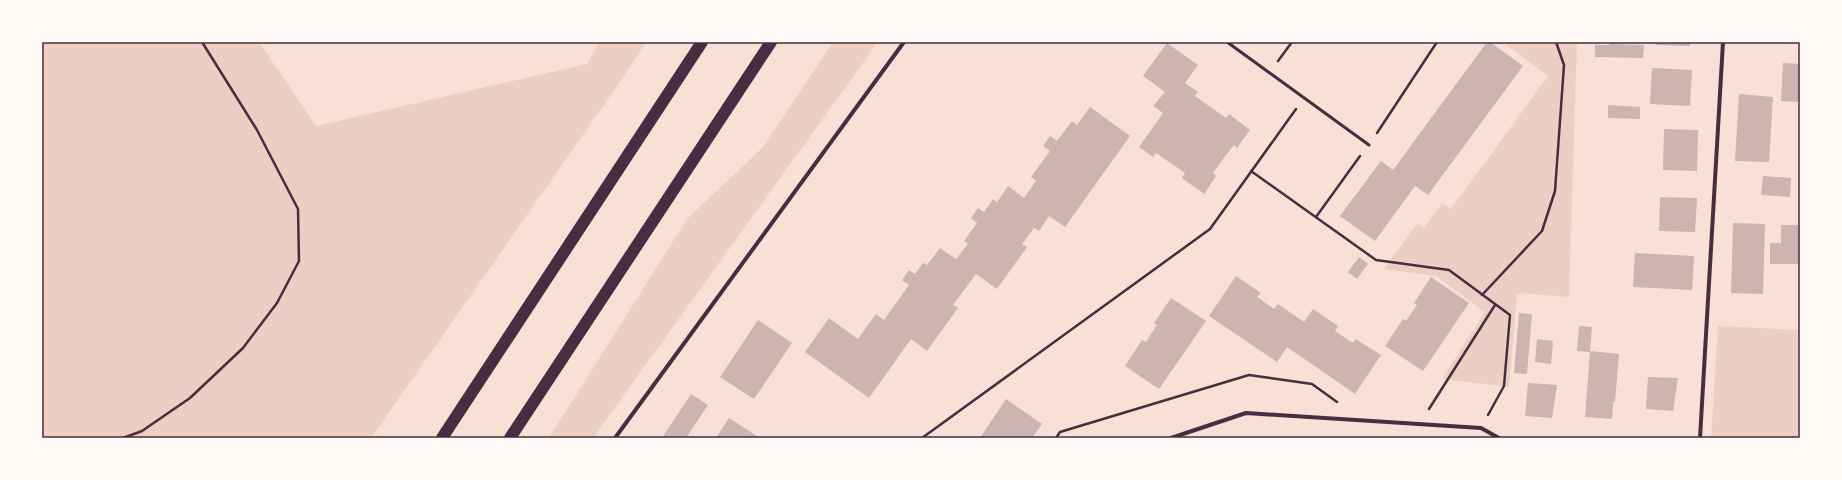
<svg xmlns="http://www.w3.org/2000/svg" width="1842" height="480" font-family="Literata,serif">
	<rect width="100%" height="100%" fill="#f7e1d7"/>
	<path fill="#ebcfc5" d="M42,42H259L316,126L587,64L599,42H646L615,89L371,438H42Z
		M833,42H878L593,438H549L687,219L762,148Z
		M1503,42H1577L1569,297L1517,293L1509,387L1442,379L1485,312L1436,276L1384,269L1418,223L1424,228L1442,203L1451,209L1548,76Z
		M1718,326L1800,330V438H1711Z"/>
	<path fill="#ccb4b1" d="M1487,42H1490L1523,66L1428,195L1415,186L1375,241L1340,216L1381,161L1393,170Z
		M1656,42H1690V46L1656,45Z
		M1167,43L1198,65L1185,83L1198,92L1195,96L1226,118L1229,114L1250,130L1237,148L1234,145L1223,159L1213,173L1216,176L1204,194L1182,178L1185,173L1175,166L1156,153L1153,157L1139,147L1163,113L1153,106L1165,92L1143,76Z
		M1610,44L1644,45L1643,58L1595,57V45H1610Z
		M1783,63L1800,64V102L1781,101Z
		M1652,68L1692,70L1690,106L1650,104Z
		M1739,94L1773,97L1769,162L1735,161Z
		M1608,105L1640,107V119L1608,118Z
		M1090,107L1130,136L1065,227L1049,216L1039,231L1034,228L1022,244L1027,247L997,289L976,274L953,305L958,308L927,351L911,339L869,398L805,352L829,318L858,339L876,314L884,320L909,285L902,280L909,270L915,274L923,263L927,265L940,248L956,259L968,244L964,241L977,223L971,218L978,208L984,212L993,199L997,202L1008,186L1024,198L1036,181L1031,177L1050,151L1043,146L1050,136L1057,141L1072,121L1077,125Z
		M1664,129L1698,130L1697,171L1663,170Z
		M1763,176L1791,178L1790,197L1761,195Z
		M1660,197L1697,198L1695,232L1659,231Z
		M1733,223L1765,224L1763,294L1731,293Z
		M1781,225H1800V264H1770V243H1781Z
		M1635,253L1694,256L1692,290L1633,287Z
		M1359,257L1368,264L1357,279L1348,272Z
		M1236,276L1261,293L1257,297L1274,309L1278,304L1304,322L1313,309L1338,326L1335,331L1353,343L1356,339L1381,355L1355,394L1287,347L1277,362L1209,316Z
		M1431,277L1469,303L1423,371L1385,346L1403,319L1406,321L1417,305L1414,303Z
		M1171,298L1206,321L1159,389L1125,366L1142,340L1146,342L1157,325L1154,323Z
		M1519,313L1532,314L1527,374L1514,373Z
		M758,320L792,343L754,399L720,377Z
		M1579,326L1592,327L1590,352L1577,351Z
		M1537,339L1553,341L1551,364L1535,362Z
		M1590,351L1619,354L1615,402H1613L1612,419L1585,417Z
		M1648,377L1678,378L1673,411L1646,409Z
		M1528,383L1557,385L1552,418L1525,416Z
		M691,394L708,405L686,438H662Z
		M1006,399L1042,424L1032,438H980Z
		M729,418L760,438H716Z"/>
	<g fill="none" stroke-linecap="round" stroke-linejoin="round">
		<path stroke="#4a2c40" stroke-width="2.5" d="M1278,61L1292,42
			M1377,133L1437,42
			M1251,171L1376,260L1449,270L1510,315L1504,386L1488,415
			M1316,217L1360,156
			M1482,295L1542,231L1555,191L1564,65L1556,42
			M1429,409L1495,305
			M123,438L142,431L190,398L243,348L277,303L299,261L298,209L257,130L202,42
			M922,438L1210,229L1296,109
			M1056,438L1060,432L1249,375L1312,384L1337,402"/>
		<path stroke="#4a2c40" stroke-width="3" d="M1227,42L1369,145"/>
		<path stroke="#4a2c40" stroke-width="4" d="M615,438L904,42
			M1171,438L1246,413L1481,428L1499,438
			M1700,438L1723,42"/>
		<path stroke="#4a2c40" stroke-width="12" d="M442,438L702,42
			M510,438L771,42"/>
	</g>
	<rect width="1842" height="480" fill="none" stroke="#fffaf5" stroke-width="86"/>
	<rect x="43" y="43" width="1756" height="394" fill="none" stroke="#4a2c40" stroke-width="1.5"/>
</svg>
